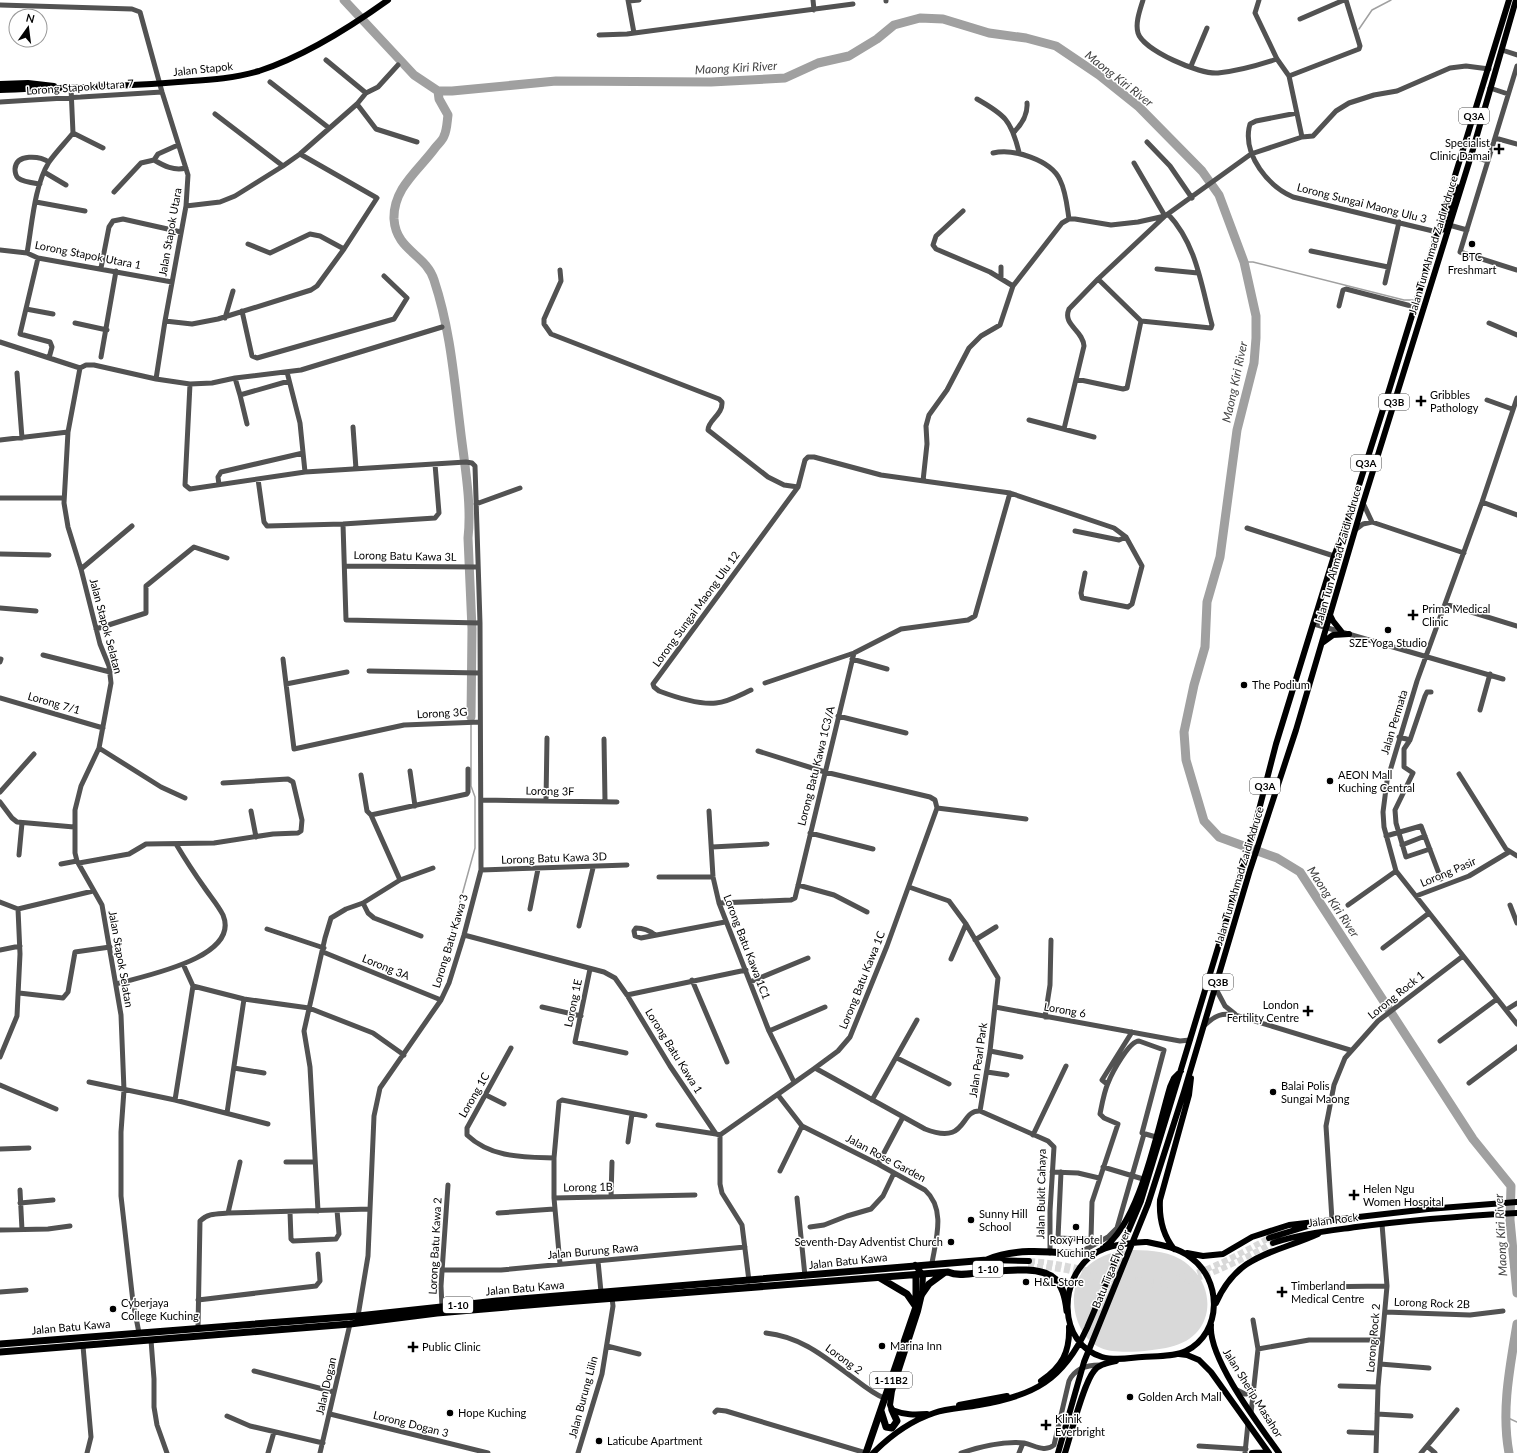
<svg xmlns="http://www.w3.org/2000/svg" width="1517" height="1453" font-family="Lato,sans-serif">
	<rect width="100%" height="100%" fill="#fff"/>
	<path fill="#d9d9d9" d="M1127,1250C1145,1250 1164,1250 1180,1259C1219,1282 1217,1337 1170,1347C1153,1351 1116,1355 1101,1348C1074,1337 1065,1291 1084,1270C1095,1257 1111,1252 1127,1250Z"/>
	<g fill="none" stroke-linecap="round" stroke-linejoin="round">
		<path stroke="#a0a0a0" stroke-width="1.5" d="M1359,29L1372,10L1391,0
			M1244,262H1253L1404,300H1415
			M449,942L475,848V797L471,786V724
			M1506,1417L1517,1422"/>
		<path stroke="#a0a0a0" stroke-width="9" d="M344,0L414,75L438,91H452L556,81L711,82L785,78L818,63L849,56L877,39L894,25L920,18L943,19L989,33L1026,38L1056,46L1099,75L1139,107L1202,171L1219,195L1244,262L1256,316V338L1254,363L1237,430L1220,557L1207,602L1205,647L1194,685L1184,732L1186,760L1204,821L1219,837L1277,858L1300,872L1473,1139L1511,1186L1510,1220L1517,1293
			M438,91L439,99L448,115C447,122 447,130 444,136C443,140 438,144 435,148C419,170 393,188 394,219C396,251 426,254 434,280C450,328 454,377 460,426C464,462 472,503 468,538L472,629L471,717
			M1509,1453C1501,1410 1510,1367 1517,1324"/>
		<path stroke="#d9d9d9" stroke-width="6" stroke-dasharray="6 3" stroke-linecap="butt" d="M1029,1261C1065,1263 1098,1274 1134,1280C1183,1287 1228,1260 1269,1238
			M1028,1267C1036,1267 1045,1267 1053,1268C1081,1271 1108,1283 1136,1286C1187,1290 1229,1266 1273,1243"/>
		<path stroke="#525252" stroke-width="5" d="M628,0L634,33
			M813,0L814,10
			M1143,0C1140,10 1135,23 1138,33C1143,50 1200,75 1218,73C1237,71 1259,65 1277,59
			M1259,0L1255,13L1277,59L1289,76L1302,137
			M629,1L639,0
			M886,1V0
			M0,5L132,9L140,12L162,92L188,175L186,206L165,321L156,379
			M1300,19L1344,0
			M599,35L627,34L853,4
			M1502,50L1517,55
			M326,60L366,93
			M1191,66L1207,28
			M1517,66L1460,252L1517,270
			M1289,76L1359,49L1360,46L1346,0
			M270,82L329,128
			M1490,88L1508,94
			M977,99C1005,115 1011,120 1019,152
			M0,102L162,92
			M357,104L376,129L417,142
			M1297,113L1256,121L1250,124L1249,128C1244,156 1268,186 1293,197L1437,232
			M215,114L283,166
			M1014,132C1022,124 1028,115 1027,103
			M73,133L103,148
			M1495,138L1517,144
			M1147,142L1170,166L1192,198
			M993,153C1013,148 1051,160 1060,180C1066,192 1067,206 1069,219
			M1471,156L1488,161
			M154,160C164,166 174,171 186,168
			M44,172L66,185
			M40,184C33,183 23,182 18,178C16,176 15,173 15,169C16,153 40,156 49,162
			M114,192L141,163L154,160L158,154L178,145
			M36,202L85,211
			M186,206L220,202L235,196L283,166L300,154L357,104L366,93L378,87L398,65
			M963,211L936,236L933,245L936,249L990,272L1013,286
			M1449,225L1467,230
			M248,244L270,253L310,234L320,236L344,249
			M0,250L27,253L38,258L172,282
			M1311,251L1388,267
			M27,253C32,226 34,186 49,162C56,152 65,143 73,133L71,88
			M38,258L20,334L50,342L52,347L49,358
			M101,268L109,227L113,221L123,219L181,232
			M1157,269L1198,273
			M560,270L561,281L544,319V324L551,334L719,399L722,402C723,415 708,420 708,430L768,477L784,485L798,487
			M1001,278V267
			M1098,279L1165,216L1134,163
			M1385,283L1399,222
			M1339,306L1343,290L1346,289L1415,307
			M26,309L53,314
			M242,311L252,356L257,358L394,319L407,298L384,276
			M225,318L233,291
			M165,321L192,324L218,319L311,290L317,286L344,249L377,198L300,154
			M75,323L107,330
			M1489,323L1517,335
			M0,342L80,368L86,365H94L156,379L190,384L212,383L235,378L240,395L289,381
			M101,357L116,271
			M80,368L68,432L64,503L68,527L81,569L100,644L109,666L111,683L99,748L81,786L75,810V853L77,861L102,905L121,1015L124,1090L121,1132V1196L133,1302L139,1333
			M287,372L300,423L305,472
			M17,373L22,438
			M235,378L301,370L442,327
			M1076,379L1123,389L1127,388L1141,321
			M190,384L185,485L190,489L305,472L466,462L472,463L475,466L480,623L481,870L464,935L449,983L441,1000L380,1088L374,1116L368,1256L358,1316
			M240,395L247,424
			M1517,398L1482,502L1417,681L1387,781L1383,812L1384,827L1396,871L1517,1024
			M1487,400L1512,409
			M1029,420L1094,437
			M353,427L356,469
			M1064,429L1084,346C1083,330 1062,325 1069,309L1098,279L1141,321L1211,328L1212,325C1201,285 1197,245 1168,214
			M0,440L68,432
			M258,479L264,522L267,526L343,524L435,518L439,513L435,464
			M923,481L927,444L926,426L929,415L947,390L969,348L981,336L1000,325L1013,286L1062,223L1069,219H1075L1111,225L1138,222L1165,216L1251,154L1302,137L1313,136L1336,111L1349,103L1374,95L1397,91L1450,68L1466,66L1489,69
			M219,485L218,477L221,472L303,453
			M0,498H64
			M1482,502L1517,515
			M1363,503L1372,522
			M476,504L520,488
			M343,524L346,620L480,623
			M1247,528L1334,556
			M1355,530L1363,524L1372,522L1464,553
			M1075,531L1119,540L1126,537
			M0,554L49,555
			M345,566L477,567
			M81,569L132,526
			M1445,604L1517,626
			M0,608L36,611
			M1314,624L1503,679
			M96,629L146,613V586L194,547L227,558
			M43,655L110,672
			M283,659L294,749L404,725L480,722
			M852,659L887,669
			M0,662L1,659
			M369,671L480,673
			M765,683L854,653L901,629L968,620L975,616L1010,493
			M286,684L347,672
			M751,690C740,695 728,702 716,703C698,705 675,697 659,691L654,687L653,684L798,487L805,460L808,457H814L881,475L1010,493L1114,528L1126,537L1142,566L1132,604L1128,607L1082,598L1081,593L1085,573
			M0,698L103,728
			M1480,710L1490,674
			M838,716L906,733
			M1399,737L1410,740
			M604,739L605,801
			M99,748L161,787L185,798
			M410,771L415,806
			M1459,774L1506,849L1517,856
			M361,775L367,811L371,815L400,880
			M0,792L34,754
			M482,800L617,802
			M546,801L547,738
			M0,802L12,818L17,822L74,827
			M937,808L1026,819
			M251,811L256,837
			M709,811L713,877L719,903L769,1031L794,1082
			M371,815L467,794L468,792V769
			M810,833L873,849
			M1386,836L1421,826L1441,879
			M1402,845L1425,836
			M712,847L767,844
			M1430,849L1406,857L1396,823L1395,810L1413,773L1404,767V749L1410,740L1425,696L1427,692H1431
			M19,855L22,823
			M79,863L129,854L146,844L214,843L273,834L298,833L301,831L302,820L293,782L288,779L223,783
			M61,864L77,861
			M481,870L627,865
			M659,877H713
			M798,885L834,895L867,912
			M909,887L949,901L966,924L998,978L990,1051L980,1111
			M1416,896L1469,876L1509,852
			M0,902L18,909
			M363,903L368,913L374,918L421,936
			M719,903L791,900L795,898L854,653
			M1348,905L1396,871
			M1510,905L1517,923
			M18,909L93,891
			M530,909L538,869
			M579,926L593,868
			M267,929L324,948
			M464,935L604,972L615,978L627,995L670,1066L716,1134L720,1135V1184L722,1193L742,1225L749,1281
			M655,935C649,930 644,928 636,928L634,931L635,936L641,938L725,922
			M975,940L996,927
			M1383,948L1429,913
			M0,950L20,946
			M323,952L441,1000
			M951,959L966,924
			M183,964L193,986L244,999L309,1008L373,1033L404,1055
			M590,969L575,1042L626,1053
			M692,980L727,1062
			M750,982L808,958
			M116,984C143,976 241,958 223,915C218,905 210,896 204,887C194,873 185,859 176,844
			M1216,989L1225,1006L1235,1014
			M19,993L63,998L68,992L75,952L110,947
			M627,995L746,970
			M542,1007L581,1016
			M995,1007L1180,1041L1190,1040
			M1506,1010L1517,1003
			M1045,1017L1050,985L1051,940
			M1205,1025C1216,1015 1221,1013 1235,1015L1350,1050
			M769,1031L825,1007
			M1440,1041L1497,999
			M511,1048L467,1128V1135C491,1158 523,1157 554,1158
			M990,1051L1021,1057
			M0,1057L17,1016L20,954L18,909
			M897,1058L949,1084
			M234,1068L264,1073
			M815,1068L925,1129C968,1146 959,1110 980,1111
			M987,1072L1007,1075
			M89,1082L175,1100L268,1124
			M1469,1083L1517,1047
			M1107,1084L1102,1080L1132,1032
			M0,1085L56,1109
			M486,1095L504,1104
			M778,1095L802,1126L878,1164L925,1190C946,1209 936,1239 932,1263
			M175,1100L193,986
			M872,1100L917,1020
			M980,1111L1048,1141L1054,1147L1050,1211V1253
			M227,1113L244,999
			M658,1125L716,1134
			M720,1135L815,1068L838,1051L850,1037L887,946L937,808L935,800L930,797L825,772L758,751
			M1033,1135L1066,1066
			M628,1142L632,1114
			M0,1149L29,1148
			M286,1162H315
			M878,1164L903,1117
			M1103,1167L1143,1179
			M780,1171L802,1126
			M1052,1172L1078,1173L1099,1178
			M1061,1172L1058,1238L1103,1240
			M20,1190L22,1230
			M611,1197L612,1162
			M554,1198L695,1195
			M797,1198L805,1276
			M20,1203L53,1200
			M318,1211L310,1067L304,1031L325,938L331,918L346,909L363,903L400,880L433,868
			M290,1212L291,1239L293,1241L336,1239L339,1234L337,1210
			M228,1213L240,1162
			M498,1213L554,1209
			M1332,1220L1326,1126L1334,1085L1345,1058L1378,1021L1463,956
			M810,1227L824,1225L847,1216L871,1209L883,1196L894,1173
			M1117,1228L1144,1134
			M0,1230L48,1229L70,1226
			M1091,1239L1092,1202L1118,1124L1104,1118L1100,1114C1102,1104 1104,1092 1108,1083C1112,1073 1129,1041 1139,1041L1164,1050L1142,1133L1156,1137
			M1079,1253L1108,1237L1118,1227
			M598,1261L601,1292
			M560,1264L554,1198V1158L559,1102L562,1100L645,1116
			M442,1270H501L745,1247
			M1309,1287L1387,1286
			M0,1292L26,1290
			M198,1300L316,1286L320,1281L318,1254
			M442,1307L441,1286L448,1185
			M1385,1312L1470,1315L1503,1311
			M198,1328L200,1221C208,1213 217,1214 228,1213L370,1209
			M766,1333C803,1337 827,1359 856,1380C865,1387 874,1394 884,1398
			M151,1340L154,1379V1407L157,1425L167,1453
			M83,1346L91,1437L87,1453
			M607,1346L639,1354
			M1258,1349L1309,1340H1382
			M1380,1364L1429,1368
			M254,1371L334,1392
			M1340,1386L1378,1387
			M1237,1390L1245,1394H1254
			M715,1412L717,1410L726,1411L866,1453
			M1251,1413L1258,1349L1253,1320
			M330,1414L488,1453
			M1377,1414L1411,1416
			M227,1416L250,1426L323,1443
			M1349,1432L1376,1433
			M1199,1446L1246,1449
			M1427,1446L1435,1453
			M268,1453L274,1432
			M320,1453L350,1324
			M578,1453L602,1374L613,1306L612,1298
			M961,1453C979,1447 1004,1441 1024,1443C1034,1445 1045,1453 1054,1445L1069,1381C1075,1368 1087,1365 1100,1365
			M1019,1453L1023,1443
			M1245,1453L1248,1423
			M1376,1453L1378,1387L1387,1286L1382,1224
			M1421,1453L1457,1410"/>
		<path stroke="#000" stroke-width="6" d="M0,84L28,83L54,86
			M0,90C59,88 119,87 178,82C205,80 232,79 259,71C305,56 349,28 388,0
			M1437,232L1442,230L1457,187
			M1330,615L1333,621L1341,631
			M1322,643L1333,635L1349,634
			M1269,1238L1308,1226
			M1147,1242C1162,1245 1178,1248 1190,1257C1222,1279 1223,1332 1186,1351C1174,1357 1156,1356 1142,1357C1129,1358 1115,1361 1102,1357C1057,1343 1058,1278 1094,1254C1109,1244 1131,1243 1147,1242Z
			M1273,1243C1300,1234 1328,1231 1356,1227C1410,1220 1463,1216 1517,1213
			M1103,1248C1140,1223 1157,1130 1170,1087L1174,1078L1181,1071
			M1174,1249C1162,1234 1159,1218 1160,1200L1189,1095L1191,1078
			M1187,1253L1203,1256L1223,1254L1252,1237L1289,1225L1428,1209L1517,1202
			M989,1260L1029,1261
			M915,1265L923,1275L922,1294L918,1311L892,1391L890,1405L892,1410C905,1415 914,1415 927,1414
			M1216,1303C1238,1253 1274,1254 1318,1234
			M1211,1325C1208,1358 1259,1425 1279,1453
			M1179,1354L1187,1355L1199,1360L1211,1372L1269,1453
			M1041,1381C1062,1367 1070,1352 1069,1327
			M959,1405L1007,1396
			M873,1453C891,1435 910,1421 934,1413C948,1408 964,1408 979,1405C1034,1396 1063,1380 1087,1328L1141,1201L1254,829L1276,744L1334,556L1348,520L1386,400L1509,0
			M1058,1453L1084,1362L1148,1204L1184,1092L1250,870L1296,730L1363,503L1471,156L1516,0
			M1065,1453C1071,1435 1083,1384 1094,1371C1099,1364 1108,1363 1116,1361
			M1252,1453L1268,1452"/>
		<path stroke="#000" stroke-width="7" d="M880,1278L907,1294L916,1307
			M922,1294L929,1284L944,1273
			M0,1344L358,1316L497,1301L987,1260C1018,1246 1059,1253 1093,1255
			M0,1352L350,1324L437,1313L564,1302L948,1272C957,1276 967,1274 976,1273C997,1272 1040,1264 1055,1279C1063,1286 1066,1301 1067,1311
			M881,1411L886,1427L892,1428L897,1421L892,1410
			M866,1453L916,1307V1275"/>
	</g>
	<g fill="#000" stroke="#fff" stroke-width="1.5">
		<path d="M1497 143h4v4h4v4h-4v4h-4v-4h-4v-4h4z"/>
		<circle cx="1472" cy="244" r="4"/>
		<path d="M1419 395h4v4h4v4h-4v4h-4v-4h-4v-4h4z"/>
		<path d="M1411 609h4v4h4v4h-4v4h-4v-4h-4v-4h4z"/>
		<circle cx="1388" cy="630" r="4"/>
		<circle cx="1244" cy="685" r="4"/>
		<circle cx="1330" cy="781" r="4"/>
		<path d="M1306 1005h4v4h4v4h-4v4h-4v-4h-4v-4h4z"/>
		<circle cx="1273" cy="1092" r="4"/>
		<path d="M1352 1189h4v4h4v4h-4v4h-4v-4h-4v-4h4z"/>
		<circle cx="971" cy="1220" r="4"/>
		<circle cx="1076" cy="1227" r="4"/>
		<circle cx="951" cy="1242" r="4"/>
		<circle cx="1026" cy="1282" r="4"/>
		<path d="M1280 1286h4v4h4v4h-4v4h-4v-4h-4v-4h4z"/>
		<circle cx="113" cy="1309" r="4"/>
		<circle cx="882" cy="1346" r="4"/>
		<path d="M411 1341h4v4h4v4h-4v4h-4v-4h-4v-4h4z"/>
		<circle cx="1130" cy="1397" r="4"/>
		<circle cx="450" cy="1413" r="4"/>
		<path d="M1044 1419h4v4h4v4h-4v4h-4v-4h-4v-4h4z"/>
		<circle cx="599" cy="1441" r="4"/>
	</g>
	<g text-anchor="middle" stroke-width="3" stroke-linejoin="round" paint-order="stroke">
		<g fill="#fff" stroke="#4c4c4c" stroke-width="1">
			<rect x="1459" y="108" width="30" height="16" rx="3"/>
			<rect x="1379" y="394" width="30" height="16" rx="3"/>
			<rect x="1351" y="455" width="30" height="16" rx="3"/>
			<rect x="1250" y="778" width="30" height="16" rx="3"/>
			<rect x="1203" y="974" width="30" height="16" rx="3"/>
			<rect x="973" y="1261" width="30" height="16" rx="3"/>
			<rect x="443" y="1297" width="30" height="16" rx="3"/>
			<rect x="870" y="1372" width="42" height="16" rx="3"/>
		</g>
		<g font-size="10" font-weight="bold" fill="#000">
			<text x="1474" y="120">Q3A</text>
			<text x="1394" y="406">Q3B</text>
			<text x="1366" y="467">Q3A</text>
			<text x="1265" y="790">Q3A</text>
			<text x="1218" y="986">Q3B</text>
			<text x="988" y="1273">1-10</text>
			<text x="458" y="1309">1-10</text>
			<text x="891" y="1384">1-11B2</text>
		</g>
		<g font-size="11" fill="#000" stroke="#fff">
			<text transform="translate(203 69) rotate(-6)" y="4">Jalan Stapok</text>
			<text transform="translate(80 87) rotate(-4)" y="4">Lorong Stapok Utara 7</text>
			<text transform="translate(1362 203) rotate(14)" y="4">Lorong Sungai Maong Ulu 3</text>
			<text transform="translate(170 232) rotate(-80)" y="4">Jalan Stapok Utara</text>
			<text transform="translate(1433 245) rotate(-73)" y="4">Jalan Tun Ahmad Zaidi Adruce</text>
			<text transform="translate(88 255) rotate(11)" y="4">Lorong Stapok Utara 1</text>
			<text transform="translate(1338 555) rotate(-74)" y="4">Jalan Tun Ahmad Zaidi Adruce</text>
			<text transform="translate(405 556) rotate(1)" y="4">Lorong Batu Kawa 3L</text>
			<text transform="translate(696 609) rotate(-54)" y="4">Lorong Sungai Maong Ulu 12</text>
			<text transform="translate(106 626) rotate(75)" y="4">Jalan Stapok Selatan</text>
			<text transform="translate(54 703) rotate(16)" y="4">Lorong 7/1</text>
			<text transform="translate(442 713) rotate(-3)" y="4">Lorong 3G</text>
			<text transform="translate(1394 722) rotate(-73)" y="4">Jalan Permata</text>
			<text transform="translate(816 766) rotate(-76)" y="4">Lorong Batu Kawa 1C3/A</text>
			<text transform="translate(550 791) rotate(1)" y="4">Lorong 3F</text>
			<text transform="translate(554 858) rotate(-2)" y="4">Lorong Batu Kawa 3D</text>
			<text transform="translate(1448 872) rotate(-23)" y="4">Lorong Pasir</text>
			<text transform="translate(1239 876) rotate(-73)" y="4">Jalan Tun Ahmad Zaidi Adruce</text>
			<text transform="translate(450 941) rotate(-73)" y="4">Lorong Batu Kawa 3</text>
			<text transform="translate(747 947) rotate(69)" y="4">Lorong Batu Kawa 1C1</text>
			<text transform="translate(121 959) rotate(80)" y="4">Jalan Stapok Selatan</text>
			<text transform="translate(386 967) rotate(22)" y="4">Lorong 3A</text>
			<text transform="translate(862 980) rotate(-68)" y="4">Lorong Batu Kawa 1C</text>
			<text transform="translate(1396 995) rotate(-39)" y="4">Lorong Rock 1</text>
			<text transform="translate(573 1003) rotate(-78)" y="4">Lorong 1E</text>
			<text transform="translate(1065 1010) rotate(10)" y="4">Lorong 6</text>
			<text transform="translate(674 1051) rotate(58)" y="4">Lorong Batu Kawa 1</text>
			<text transform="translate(978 1060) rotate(-82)" y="4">Jalan Pearl Park</text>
			<text transform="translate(474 1095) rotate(-60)" y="4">Lorong 1C</text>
			<text transform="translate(886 1158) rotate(28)" y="4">Jalan Rose Garden</text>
			<text transform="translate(588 1187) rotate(-1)" y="4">Lorong 1B</text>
			<text transform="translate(1041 1194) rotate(-89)" y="4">Jalan Bukit Cahaya</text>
			<text transform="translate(1333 1220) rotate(-7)" y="4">Jalan Rock</text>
			<text transform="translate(435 1246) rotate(-87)" y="4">Lorong Batu Kawa 2</text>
			<text transform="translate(593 1251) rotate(-5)" y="4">Jalan Burung Rawa</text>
			<text transform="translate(848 1261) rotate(-6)" y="4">Jalan Batu Kawa</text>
			<text transform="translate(1111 1269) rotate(-68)" y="4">Batu Tiga Flyover</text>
			<text transform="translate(525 1288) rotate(-5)" y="4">Jalan Batu Kawa</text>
			<text transform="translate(1432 1303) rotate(2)" y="4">Lorong Rock 2B</text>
			<text transform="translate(71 1327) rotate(-5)" y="4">Jalan Batu Kawa</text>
			<text transform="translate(1373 1338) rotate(-85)" y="4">Lorong Rock 2</text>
			<text transform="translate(844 1359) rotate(36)" y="4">Lorong 2</text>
			<text transform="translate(326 1386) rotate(-77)" y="4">Jalan Dogan</text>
			<text transform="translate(1253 1393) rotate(58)" y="4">Jalan Sherip Masahor</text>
			<text transform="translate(583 1397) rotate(-75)" y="4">Jalan Burung Lilin</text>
			<text transform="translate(411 1424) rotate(14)" y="4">Lorong Dogan 3</text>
		</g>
		<g font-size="11" fill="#000" stroke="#fff" text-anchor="start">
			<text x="1490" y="147" text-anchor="end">Specialist<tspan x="1490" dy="13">Clinic Damai</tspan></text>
			<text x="1472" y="261" text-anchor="middle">BTC<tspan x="1472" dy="13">Freshmart</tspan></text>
			<text x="1430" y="399">Gribbles<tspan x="1430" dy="13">Pathology</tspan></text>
			<text x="1422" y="613">Prima Medical<tspan x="1422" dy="13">Clinic</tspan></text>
			<text x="1388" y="647" text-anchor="middle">SZE Yoga Studio</text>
			<text x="1252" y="689">The Podium</text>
			<text x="1338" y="779">AEON Mall<tspan x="1338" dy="13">Kuching Central</tspan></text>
			<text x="1299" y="1009" text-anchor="end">London<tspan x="1299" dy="13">Fertility Centre</tspan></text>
			<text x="1281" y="1090">Balai Polis<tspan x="1281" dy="13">Sungai Maong</tspan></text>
			<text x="1363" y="1193">Helen Ngu<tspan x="1363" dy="13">Women Hospital</tspan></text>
			<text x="979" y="1218">Sunny Hill<tspan x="979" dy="13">School</tspan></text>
			<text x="1076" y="1244" text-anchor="middle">Roxy Hotel<tspan x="1076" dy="13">Kuching</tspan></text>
			<text x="943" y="1246" text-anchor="end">Seventh-Day Adventist Church</text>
			<text x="1034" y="1286">H&amp;L Store</text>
			<text x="1291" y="1290">Timberland<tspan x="1291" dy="13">Medical Centre</tspan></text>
			<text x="121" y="1307">Cyberjaya<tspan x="121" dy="13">College Kuching</tspan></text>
			<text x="890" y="1350">Marina Inn</text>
			<text x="422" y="1351">Public Clinic</text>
			<text x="1138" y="1401">Golden Arch Mall</text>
			<text x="458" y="1417">Hope Kuching</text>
			<text x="1055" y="1423">Klinik<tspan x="1055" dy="13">Everbright</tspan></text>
			<text x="607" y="1445">Laticube Apartment</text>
		</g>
		<g font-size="12" font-style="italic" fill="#414141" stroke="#fff">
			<text transform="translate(736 68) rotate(-3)" y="4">Maong Kiri River</text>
			<text transform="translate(1119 79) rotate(38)" y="4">Maong Kiri River</text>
			<text transform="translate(1235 382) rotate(-78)" y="4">Maong Kiri River</text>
			<text transform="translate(1333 902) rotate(56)" y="4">Maong Kiri River</text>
			<text transform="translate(1501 1235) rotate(-93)" y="4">Maong Kiri River</text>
		</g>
	</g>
	<g transform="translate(28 28) rotate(14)"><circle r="19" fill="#ffffff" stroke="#999999"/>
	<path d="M0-3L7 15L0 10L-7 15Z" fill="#000000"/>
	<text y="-6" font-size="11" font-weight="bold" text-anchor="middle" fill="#000000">N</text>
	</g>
</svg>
